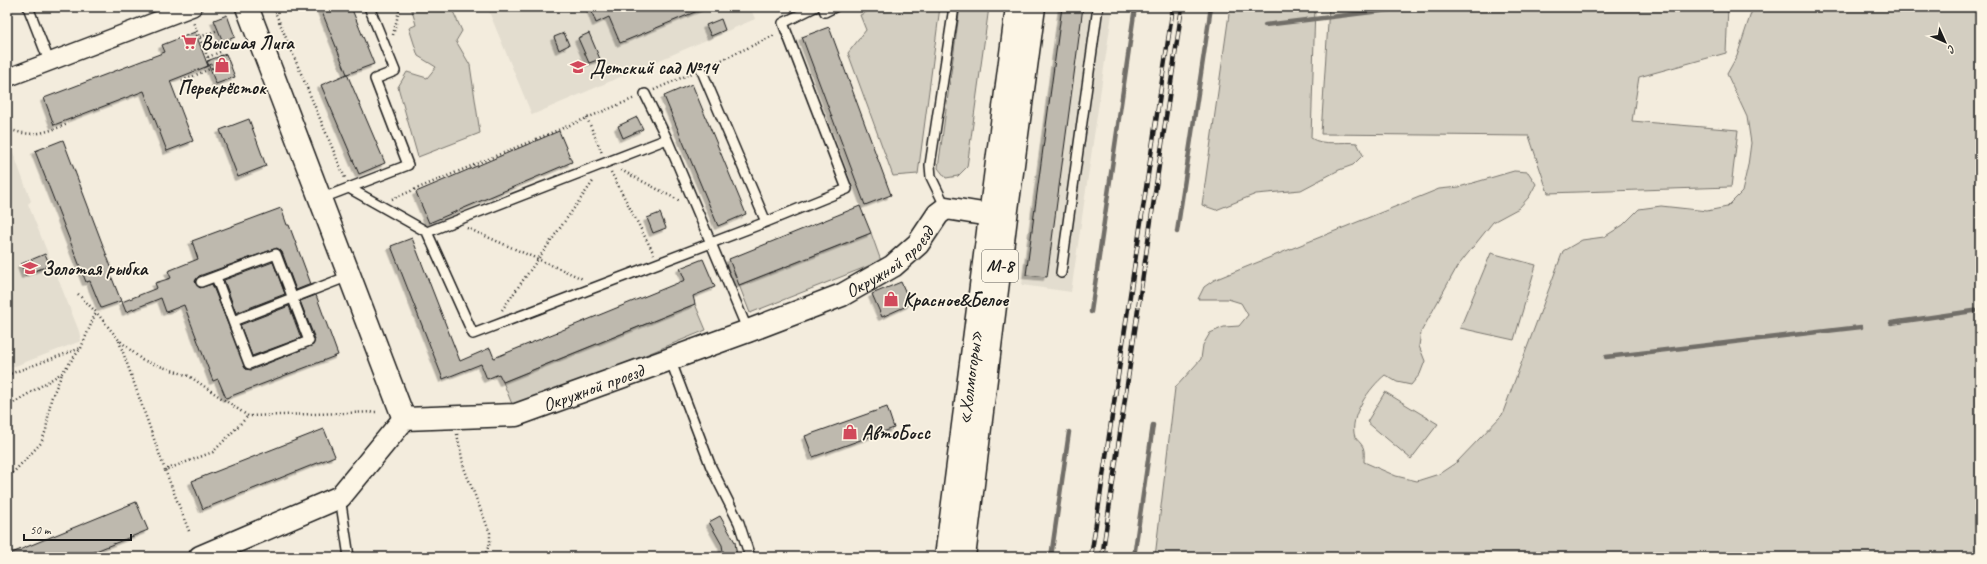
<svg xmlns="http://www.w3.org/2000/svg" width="1987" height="564" font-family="Caveat,sans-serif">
	<defs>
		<filter id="shadow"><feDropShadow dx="-3.5" dy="3.5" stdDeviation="0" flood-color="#0004"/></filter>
	</defs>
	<rect width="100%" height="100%" fill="#f3ecdd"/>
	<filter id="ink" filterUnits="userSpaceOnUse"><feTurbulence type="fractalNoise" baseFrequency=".025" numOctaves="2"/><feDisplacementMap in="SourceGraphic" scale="8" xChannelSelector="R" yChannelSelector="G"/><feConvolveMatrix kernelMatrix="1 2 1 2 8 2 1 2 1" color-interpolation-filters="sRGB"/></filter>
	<g filter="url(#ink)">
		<path fill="#e3ddcf" d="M487,7H750L755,19L532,115Z
			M1058,7H1113L1071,292L1022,285Z
			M7,136L31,201L28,204L79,331L81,341L7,369Z"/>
		<path fill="#d3cec1" stroke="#78756e" d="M411,7H451L462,31L456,41L470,65L480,133L418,157L398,87L407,72L427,78L436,67L418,56L409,28L416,25Z
			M878,7H940L918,174L893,176L848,53L866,30L860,15Z
			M960,7H989L967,167L958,176L946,178L938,168Z
			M1230,7H1315L1311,138C1322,146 1343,141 1357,143L1363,155L1353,165L1339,170L1301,190L1256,194L1216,210L1202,205Z
			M1329,7H1728L1726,53L1639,77L1632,121L1738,130L1731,187L1548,193L1529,136L1321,134Z
			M1753,7H1980V557H1155L1175,388L1201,359L1203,345L1210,333L1224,327L1239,326L1248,315L1241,303L1228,299H1198L1204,287L1214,280L1439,189L1459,187L1514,171L1528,172L1536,184L1529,197L1519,208L1493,222L1457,267L1421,332L1419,346L1425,361L1420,374L1411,385L1397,382L1385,375C1370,387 1348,417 1355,437C1357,440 1361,443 1363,447C1365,451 1364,458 1364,462L1396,476L1417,481L1439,474L1457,462L1502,415L1563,251L1582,240L1604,237L1623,225L1639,209L1661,206L1707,211L1727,207L1742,192L1748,165L1751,143L1747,117L1727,74L1737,56Z
			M871,233L881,261L750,313L739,285Z
			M1491,253L1536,265L1514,340L1460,328Z
			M695,304L706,330L514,409L503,382Z
			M1385,392L1438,424L1411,459L1367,422Z"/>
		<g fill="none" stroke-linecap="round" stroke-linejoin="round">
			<path stroke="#716e68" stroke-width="4.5" d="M1265,25L1413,7
				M1177,232L1211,7
				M1091,312L1135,7
				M1891,323L1980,310
				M1606,357L1861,327
				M1051,557L1069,432
				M1134,557L1153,425"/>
		</g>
		<path fill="#beb9ae" stroke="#1c1c1c" filter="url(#shadow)" d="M320,7H351L374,64L347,74Z
			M590,7H707L620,43L609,17L596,23Z
			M1062,7H1083L1047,277L1026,275Z
			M227,15L235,37L223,42L214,20Z
			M721,19L725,30L711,36L706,25Z
			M829,27L891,195L865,205L802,37Z
			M195,32L208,66L170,81L193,141L167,151L144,91L54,125L44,98L165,52L162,45Z
			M564,33L569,45L559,50L554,37Z
			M589,33L600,59L589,63L578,38Z
			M226,54L235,77L216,84L207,61Z
			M347,74L385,163L359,174L321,85Z
			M692,84L746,214L718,226L664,96Z
			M637,117L643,129L623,138L618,126Z
			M249,119L266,166L238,177L220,130Z
			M559,131L572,162L429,223L416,192Z
			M63,140L113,272L110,273L121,301L101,308L90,281L86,282L35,151Z
			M860,206L871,233L739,285L729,259Z
			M281,208L287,225H289L311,284L296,290L282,252L277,248L199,276L195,281L196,284L200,288L212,284L246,369L251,370L313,345L315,339L300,301L316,295L338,355L226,398L218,379L213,381L184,305L166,312L161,298L126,312L122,302L157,288L155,283L171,278L168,271L198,259L192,241Z
			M660,213L666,228L653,233L647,218Z
			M412,238L460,361L490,348L494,358L685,280L680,268L703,259L715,287L693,296L695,304L503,382L499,374L487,379L481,364L443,379L391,246Z
			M45,254L50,265L25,275L21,264Z
			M273,262L285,294L236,313L224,280Z
			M901,282L911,304L882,317L872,294Z
			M289,306L301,338L252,356L240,325Z
			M887,407L894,428L813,457L805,436Z
			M324,429L335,456L203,509L192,481Z
			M136,502L148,530L81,557H7V555Z
			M720,516L735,542L737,557H724L722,545L709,522Z"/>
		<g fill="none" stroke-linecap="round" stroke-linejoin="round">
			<defs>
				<path id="lane" d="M28,7L49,61
					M823,7L825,12L835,7
					M645,94L667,139L748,331
					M349,188L427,232L473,334L766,222L701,69
					M320,199L408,165L375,79L395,71L369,7
					M946,208L931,177L930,165L954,7
					M766,222L847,189L783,23L815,7
					M427,232L667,139
					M1061,273L1098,7
					M201,282L276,254L309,341L249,364L216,277
					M233,321L349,276
					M670,359L711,467L739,523L750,557
					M340,497L349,557"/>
				<path id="street" d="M7,78L193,7"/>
				<g id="secondary">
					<path d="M247,7L404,419"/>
					<path id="s1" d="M200,557L340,497L404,419L516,415L748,331L842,295L893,266L918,244L938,214L946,208L989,215"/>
				</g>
				<g id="highway">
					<path id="s2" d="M946,557L1017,7"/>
					<path d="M964,557L1006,217L1034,7"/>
				</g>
			</defs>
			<use href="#lane" stroke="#1c1c1c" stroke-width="12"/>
			<use href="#street" stroke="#1c1c1c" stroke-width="20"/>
			<use href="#secondary" stroke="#1c1c1c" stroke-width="25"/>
			<use href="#highway" stroke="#1c1c1c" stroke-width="25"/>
			<path stroke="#1c1c1c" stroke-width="2.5" stroke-dasharray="1 3" stroke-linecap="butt" d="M273,7L345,178
				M393,35L400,7
				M200,37L218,30
				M208,57L220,52L221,56
				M711,65L775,35
				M182,81L212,68L193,22
				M654,90L692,73
				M587,118L602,153
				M7,128C31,139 46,132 68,124
				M621,170L680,201
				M611,172L654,254
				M392,199L635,98
				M467,228L583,279
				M78,294L96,312L119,340L142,360L189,376L248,416L377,412
				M502,310L594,180
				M119,341L165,470
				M7,375L81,348
				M7,407L62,373L81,348L96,312
				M457,434L464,468L490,533V543L484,557
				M7,479L41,443L46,430L51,399L62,374
				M189,531L165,470L213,452L248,416"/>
			<use href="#lane" stroke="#fcf5e5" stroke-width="9"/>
			<use href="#street" stroke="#fcf5e5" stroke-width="17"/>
			<use href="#secondary" stroke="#fcf5e5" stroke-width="22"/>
			<use href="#highway" stroke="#fcf5e5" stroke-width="22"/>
			<defs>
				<path id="rail" d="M1091,557L1173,7
					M1102,557L1182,7"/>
			</defs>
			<use href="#rail" stroke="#1c1c1c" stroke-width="4.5"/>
			<use href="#rail" stroke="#fcf5e5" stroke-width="3" stroke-dasharray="9" stroke-linecap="butt"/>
		</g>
	</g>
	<defs>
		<symbol id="supermarket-bare" viewBox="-9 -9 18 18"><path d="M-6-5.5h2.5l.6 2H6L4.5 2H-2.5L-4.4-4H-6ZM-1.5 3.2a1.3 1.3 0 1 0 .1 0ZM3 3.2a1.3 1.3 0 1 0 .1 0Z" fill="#d1495b" stroke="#fcf5e5" stroke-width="2.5" paint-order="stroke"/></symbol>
		<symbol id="shop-bare" viewBox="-9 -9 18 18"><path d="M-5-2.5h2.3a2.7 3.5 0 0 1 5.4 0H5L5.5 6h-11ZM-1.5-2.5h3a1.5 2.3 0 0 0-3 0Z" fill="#d1495b" stroke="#fcf5e5" stroke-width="2.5" paint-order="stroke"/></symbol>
		<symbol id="school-bare" viewBox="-9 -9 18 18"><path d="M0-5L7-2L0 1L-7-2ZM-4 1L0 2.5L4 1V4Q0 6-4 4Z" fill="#d1495b" stroke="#fcf5e5" stroke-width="2.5" paint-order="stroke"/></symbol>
	</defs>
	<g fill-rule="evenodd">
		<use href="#supermarket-bare" x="178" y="31" width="22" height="22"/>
		<use href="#shop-bare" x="211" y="54" width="22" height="22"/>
		<use href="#school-bare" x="567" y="56" width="22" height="22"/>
		<use href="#school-bare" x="19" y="257" width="22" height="22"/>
		<use href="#shop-bare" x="880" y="288" width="22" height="22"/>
		<use href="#shop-bare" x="839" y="421" width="22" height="22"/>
	</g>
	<g text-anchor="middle" stroke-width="3.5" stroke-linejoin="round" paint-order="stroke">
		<rect fill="#fcf5e5" stroke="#5f5d58" stroke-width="1" x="982" y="250" width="36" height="32" rx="3"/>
		<g font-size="18" font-weight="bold" fill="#1c1c1c">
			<text x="1000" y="272">М-8</text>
		</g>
		<g font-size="19" font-weight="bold" fill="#1c1c1c" stroke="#fcf5e5" text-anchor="start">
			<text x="201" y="49">Высшая Лига</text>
			<text x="590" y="74">Детский сад №14</text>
			<text x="222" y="94" text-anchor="middle">Перекрёсток</text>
			<text x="42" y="275">Золотая рыбка</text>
			<text x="903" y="306">Красное&amp;Белое</text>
			<text x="862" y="439">АвтоБосс</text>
		</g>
		<g font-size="19" fill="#1c1c1c" stroke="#fcf5e5">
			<text dy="7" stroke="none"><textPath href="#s1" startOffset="771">Окружной проезд</textPath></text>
			<text dy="7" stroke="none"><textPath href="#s2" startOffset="181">«Холмогоры»</textPath></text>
			<text dy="7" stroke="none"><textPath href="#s1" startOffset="447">Окружной проезд</textPath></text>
		</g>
	</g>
	<rect width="1987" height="564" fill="none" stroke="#fcf5e5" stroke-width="24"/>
	<rect x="12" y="12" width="1963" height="540" fill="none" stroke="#1c1c1c" stroke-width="1.5" filter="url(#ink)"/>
	<g transform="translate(1945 42) rotate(135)" stroke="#fcf5e5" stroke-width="3" paint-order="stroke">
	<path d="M0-3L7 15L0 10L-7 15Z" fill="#1c1c1c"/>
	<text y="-6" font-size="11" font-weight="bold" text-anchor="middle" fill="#1c1c1c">С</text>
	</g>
	<path d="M24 534v6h107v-6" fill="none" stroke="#1c1c1c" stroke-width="2"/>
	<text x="30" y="534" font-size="12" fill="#1c1c1c" stroke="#fcf5e5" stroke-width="3" paint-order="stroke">50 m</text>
</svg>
